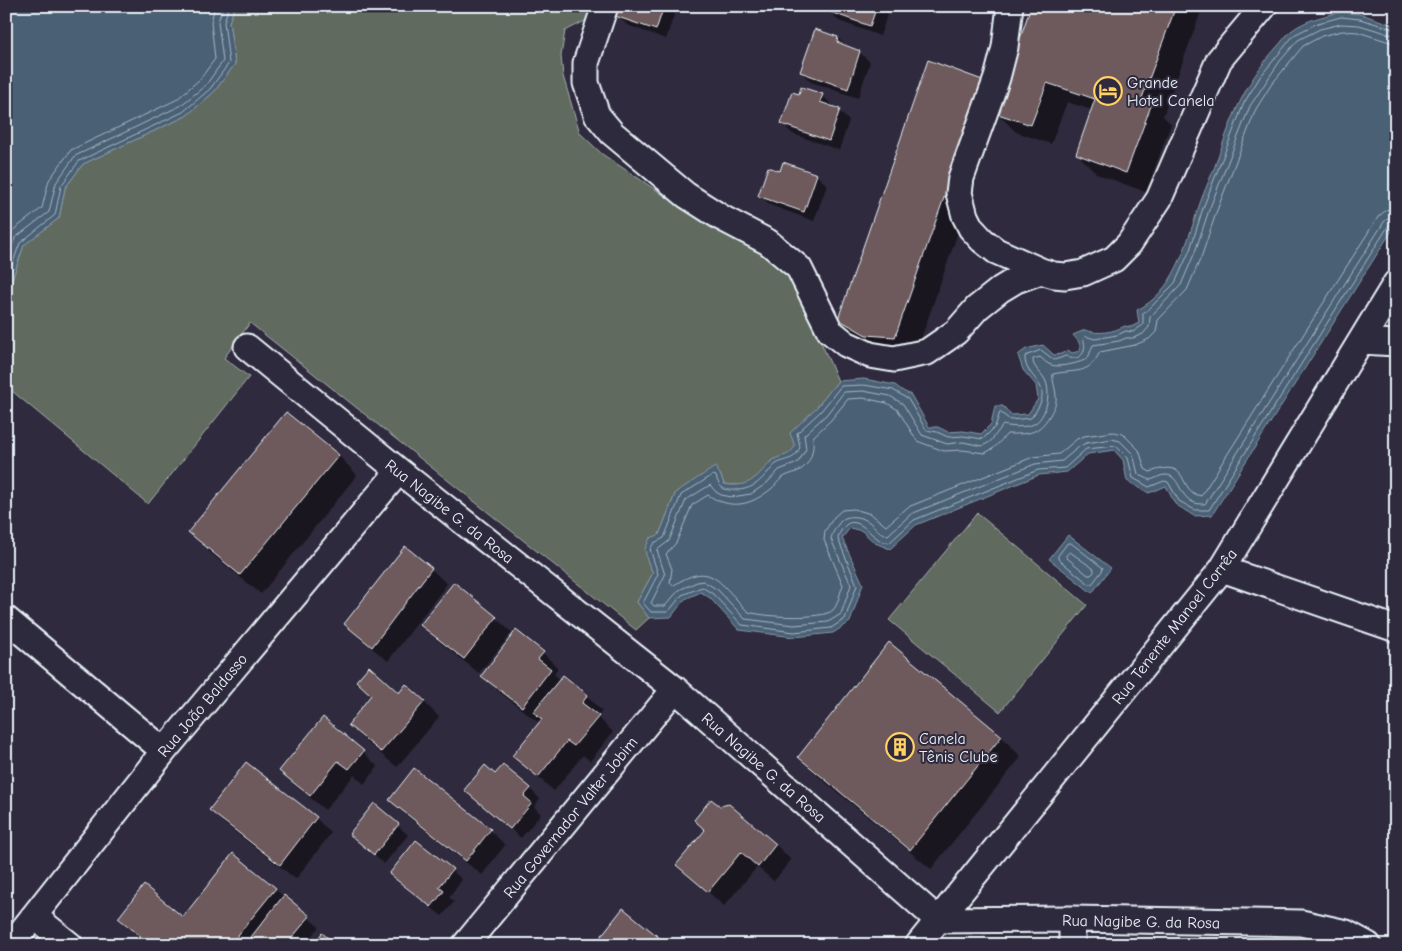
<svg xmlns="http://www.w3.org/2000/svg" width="1402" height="951" font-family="'Comic Neue',sans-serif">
	<rect width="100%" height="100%" fill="#2f2a3d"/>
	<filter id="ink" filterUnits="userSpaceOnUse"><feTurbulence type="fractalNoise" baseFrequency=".02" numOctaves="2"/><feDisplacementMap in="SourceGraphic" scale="10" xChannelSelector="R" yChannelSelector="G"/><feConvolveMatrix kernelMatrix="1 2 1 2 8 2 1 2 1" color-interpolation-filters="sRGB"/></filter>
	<g filter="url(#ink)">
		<path fill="#606a5f" stroke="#a4aeac" d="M235,6H594L585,21L565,31L561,56L563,76L580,133L602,154L695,216L769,257L789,276L801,297L838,381L817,407L791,454L772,460L760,474L746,485H732L724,484L720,474L691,484L676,492L659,535L647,560L653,573L637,602L649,618L636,630L250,323L224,358L249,377L148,504L6,386V289L9,288L24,245L59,218L65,188L83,164L186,116L214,92L235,64L229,22Z
			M977,513L1087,605L1000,712L889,620Z"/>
		<path fill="#4a6075" stroke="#899aa9" d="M6,6H235L229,22L235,64L214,92L186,116L83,164L65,188L59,218L24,245L9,288L6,289Z
			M1341,12L1361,14L1396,26V224L1212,515L1194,516L1175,504L1166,486L1149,493L1127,481L1123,460L1114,450L1088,454L1067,472L1039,475L916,525L890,549L875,543L862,531L850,528L842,538L863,584L850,622L833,633L794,637L739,630L710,598L701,592L685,599L671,617L649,618L637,602L653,573L647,560L645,549L650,538L659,535L676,492L715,467L720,474L724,484C740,487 751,484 762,471C766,468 769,462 773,460C783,454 788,458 795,446L790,433L817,407L838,381L864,379L895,385L903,391L911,395L929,427H938L948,432L963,431L981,434L991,424L995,406H1003L1011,415L1028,414L1038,399L1036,385L1023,370L1018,355L1026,349L1043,345L1054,355L1061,354L1068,350L1072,353L1080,351C1081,343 1078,341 1073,335L1085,330C1099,335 1113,332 1125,326L1131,327L1139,323L1137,310C1174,292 1185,248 1197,212C1202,196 1209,181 1215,166C1231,120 1243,85 1276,48C1281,43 1286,35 1291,31C1305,20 1324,16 1341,12Z
			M1068,535L1111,568L1092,593L1049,559Z"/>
		<path fill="#0007" d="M620,6H677L666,39L627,25L617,15Z
			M830,6H890L880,36L839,21L829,11Z
			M1032,6H1203L1163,116L1171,124L1146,192L1097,174L1077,154L1092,110L1067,102L1051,144L1016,132L999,115L915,356L887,355L859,338L840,318L1001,98Z
			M1203,6H1214L1213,9Z
			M838,38L847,47L859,52L870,62L858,98L811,82L801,72Z
			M822,95L833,106L832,108L839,111L849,121L839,150L793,134L782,124Z
			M780,172L816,175L827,185L814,221L770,205L760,195Z
			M338,455L357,475L261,594L209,552L190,532Z
			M405,548L431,569L447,584L388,661L361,639L346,624Z
			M496,618L512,633L479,673L437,640L422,625Z
			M516,632L543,653L558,668L554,674L560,680L587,696L602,711L598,717L613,732L590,761L583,755L554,791L514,756L543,720L541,718L538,722L498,691L483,675Z
			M889,644L1002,737L1021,757L931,869L819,777L799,757Z
			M399,694L424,702L439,717L397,767L364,740L349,725Z
			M363,752L378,767L364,784L354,775L325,810L296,786L281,770Z
			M495,776L530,789L540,799L534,807L541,814L521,838L466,790Z
			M390,800L490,830L505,845L482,875L406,815Z
			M375,805L408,835L384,864L361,844Z
			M728,805L776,845L791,860L774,881L757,867L724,906L677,864L706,831L719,807Z
			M211,810L316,818L331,833L296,879L226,825Z
			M452,870L462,880L449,897L454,902L442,916L401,884L391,874Z
			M275,889L319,927L304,945H148L120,918H183Z
			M623,910L660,940L665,945H595Z"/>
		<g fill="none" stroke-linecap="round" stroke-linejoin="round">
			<path stroke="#a9b7c4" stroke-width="1" d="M1396,30L1360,19L1341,17L1318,23L1294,35L1260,77L1244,103L1203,208L1190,250L1175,283L1149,309L1143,313V325L1133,332L1126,331L1117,335L1095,339L1085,336L1083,338C1087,348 1084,360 1070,358C1069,358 1068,356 1066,356C1063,357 1058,359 1054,360L1041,350L1025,356C1023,380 1060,382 1031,418L1010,420L1000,412L995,427L983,439L963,436L948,437L937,432L926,430L908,399L893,390L864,385L841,386L821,411L797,433L800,447C794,462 788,457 776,464C773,466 771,470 768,472C758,484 750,490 735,490C723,491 719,487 716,476L713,475L681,495L664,538L654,543L650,549L658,574L643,603L651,612H668L682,595L702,587L713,594L742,625L794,632L831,628L845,619L857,585L838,539C838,535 840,532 843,528C854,513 868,532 877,538C880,541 885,542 889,543L914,520L1038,470L1065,468L1086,449L1116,446L1128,458L1133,478L1149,487L1164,481L1168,482L1179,501L1195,510H1209L1389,225L1396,222
				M1396,36L1359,25L1341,24L1320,29L1298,40L1280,61L1250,106L1209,210L1195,252L1181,285L1150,317L1149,327L1143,334L1133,338H1126L1119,341L1093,345L1088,358C1082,363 1058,368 1051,365C1047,364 1044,360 1040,357L1033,359C1032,368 1043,373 1046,382C1051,395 1046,417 1034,424C1026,428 1011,427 1003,425L990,442L982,446L963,442L947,444L922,435L903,404L890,396L863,391L844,392L826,415L804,435L806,449L799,461L795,464L779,470L767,483L751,494L732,497L721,495L716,492L710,485L686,500L669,541L657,550L665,575L651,603L654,606H665L679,590L697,582L703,581L718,590L745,619L794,625L828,622L841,614L851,585L831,539C832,533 836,527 840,522C846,514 861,516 869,522C876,527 879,534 888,535L911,514L1035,464L1062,461L1080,446L1086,443L1112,439L1120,441L1133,454L1138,474L1150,480C1155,479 1160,475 1165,475C1183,474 1177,506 1205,504L1384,222L1389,217L1396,216
				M1396,44L1358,32L1342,31L1322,36L1303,46L1271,85L1256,109L1216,213L1202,255L1187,290L1158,320L1156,332L1149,339L1135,345L1100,352C1088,376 1076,369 1053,374C1052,381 1056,389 1056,397C1057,404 1053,409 1050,415C1038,435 1028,434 1007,434L994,448L985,453L962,450L944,451L917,441L898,410L887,403L863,398L848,399L831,420L813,437C814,451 811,466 796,472C791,474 786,475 782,478C778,481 775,486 771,489C750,506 731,510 708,495L692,505L676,543L666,554L672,569L670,583L674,585C707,564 715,576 738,601C741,604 745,610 749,612C763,617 823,620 833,610C838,605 840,592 843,585L824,540L825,531L834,517L842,510L854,509L871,514L886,526L908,507L1033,457L1059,454L1077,439L1084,436L1113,432L1123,434L1139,450L1145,469L1150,472C1192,457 1176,491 1201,496L1378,217L1386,210L1396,208
				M6,239L12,231L42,208L49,180L71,150L176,100L200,79L215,59L211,22L215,6
				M6,262L15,238L49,212L56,183L75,156L180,106L206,85L223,61L218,22L223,6
				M6,281L20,243L55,215L61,186L79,161L183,112L210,89L229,63L224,22L229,6
				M1068,543H1071L1103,568L1102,571L1092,584H1089L1058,559V556Z
				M1070,552L1094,569V572L1091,575H1088L1067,558L1066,556Z"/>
		</g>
		<path fill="#6e5a5b" stroke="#e8f1f8" d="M618,6H664L656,30L615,16Z
			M829,6H877L870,26L827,11Z
			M1031,6H1176L1142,98L1152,103L1126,173L1076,154L1095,99L1047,83L1031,125L995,113Z
			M815,29L838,37L837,42L860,51L848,89L800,72Z
			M928,60L985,81L895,337L866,335L838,319Z
			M801,87L823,94L820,102L840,109L829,141L781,124L792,92L799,94Z
			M783,162L817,174L804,212L758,196L768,167L780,171Z
			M286,412L339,455L240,575L188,532Z
			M405,546L432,568L372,647L344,624Z
			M454,582L497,617L464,659L420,625Z
			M516,630L544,652L538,659L551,669L522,707L481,676Z
			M889,642L1002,736L910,850L798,757Z
			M369,666L399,693L406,684L425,701L381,752L348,725L371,695L356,681Z
			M563,675L588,695L582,703L599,716L574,746L567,741L538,777L512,756L542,719L533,712Z
			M323,717L364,751L349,769L338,761L310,796L279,771Z
			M246,762L317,817L280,865L209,810Z
			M485,765L495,774L503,765L531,788L524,796L532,803L510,829L464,790Z
			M414,768L491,829L466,861L389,800Z
			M711,799L720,806L729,804L776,844L758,867L741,852L708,892L676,865L705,830L694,820Z
			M374,803L399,824L374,855L349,834Z
			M416,840L453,869L439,887L444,891L431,907L389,874Z
			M233,853L276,888L230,945H146L148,942L118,918L144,885L183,917Z
			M284,895L310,916L286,945H260L251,937Z
			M623,908L661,939L657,945H594Z
			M322,933L337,945H313Z"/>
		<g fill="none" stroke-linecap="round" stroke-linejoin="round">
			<defs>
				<path id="minor" d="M605,6L586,63V83L597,115L612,133L686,195L722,218L768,242L799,268L830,331L846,344L870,355L894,359L927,352L956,332L977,308L1001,289L1016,280L1041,271
					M1010,6L1005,47L997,78L961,178L959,193L965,216L971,228L982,240L996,251L1041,271L1054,275L1065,276L1083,273L1114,259L1129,244L1159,199L1219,60L1264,6
					M1361,341L1396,343
					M247,347L399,471L675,689L938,920L1072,919L1301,923L1346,933L1368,945
					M1222,569L1396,629
					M6,619L164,751
					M34,916L70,945
					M1072,919V945
					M11,945L164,751L399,471
					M465,945L675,689
					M918,945L1222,569L1396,283"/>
			</defs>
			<use href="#minor" stroke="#e8f1f8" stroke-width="29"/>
			<use href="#minor" stroke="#2f2a3d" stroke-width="25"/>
		</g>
	</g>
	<defs>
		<symbol id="hotel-ring" viewBox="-11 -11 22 22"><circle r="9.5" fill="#2f2a3d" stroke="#ffd166" stroke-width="1.5"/><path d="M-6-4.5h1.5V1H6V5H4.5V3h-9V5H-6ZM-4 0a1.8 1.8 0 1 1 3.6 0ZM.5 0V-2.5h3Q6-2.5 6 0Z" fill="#ffd166"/></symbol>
		<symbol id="building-ring" viewBox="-11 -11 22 22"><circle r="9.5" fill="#2f2a3d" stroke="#ffd166" stroke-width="1.5"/><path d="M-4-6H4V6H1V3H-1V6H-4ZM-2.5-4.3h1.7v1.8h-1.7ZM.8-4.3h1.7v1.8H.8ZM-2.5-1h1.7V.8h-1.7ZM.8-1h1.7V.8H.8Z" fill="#ffd166"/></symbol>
	</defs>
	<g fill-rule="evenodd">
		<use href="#hotel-ring" x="1092" y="75" width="32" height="32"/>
		<use href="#building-ring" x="884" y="731" width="32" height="32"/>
	</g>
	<g text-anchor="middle" stroke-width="4" stroke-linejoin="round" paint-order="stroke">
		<g font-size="16" fill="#e8f1f8" stroke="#2f2a3d" text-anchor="start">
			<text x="1127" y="88">Grande<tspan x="1127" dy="18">Hotel Canela</tspan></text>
			<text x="919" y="744">Canela<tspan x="919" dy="18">Tênis Clube</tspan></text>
		</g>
		<g font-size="16" fill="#e8f1f8" stroke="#2f2a3d">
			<text transform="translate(450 511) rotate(38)" y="6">Rua Nagibe G. da Rosa</text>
			<text transform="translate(1174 626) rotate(-52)" y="6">Rua Tenente Manoel Corrêa</text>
			<text transform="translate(202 705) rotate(-50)" y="6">Rua João Baldasso</text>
			<text transform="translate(764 767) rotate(41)" y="6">Rua Nagibe G. da Rosa</text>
			<text transform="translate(570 817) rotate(-51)" y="6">Rua Governador Valter Jobim</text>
			<text transform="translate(1141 921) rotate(1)" y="6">Rua Nagibe G. da Rosa</text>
		</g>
	</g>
	<rect width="1402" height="951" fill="none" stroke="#2f2a3d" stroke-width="25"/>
	<rect x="12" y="12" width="1377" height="926" fill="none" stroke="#e8f1f8" stroke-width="2" filter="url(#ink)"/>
</svg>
